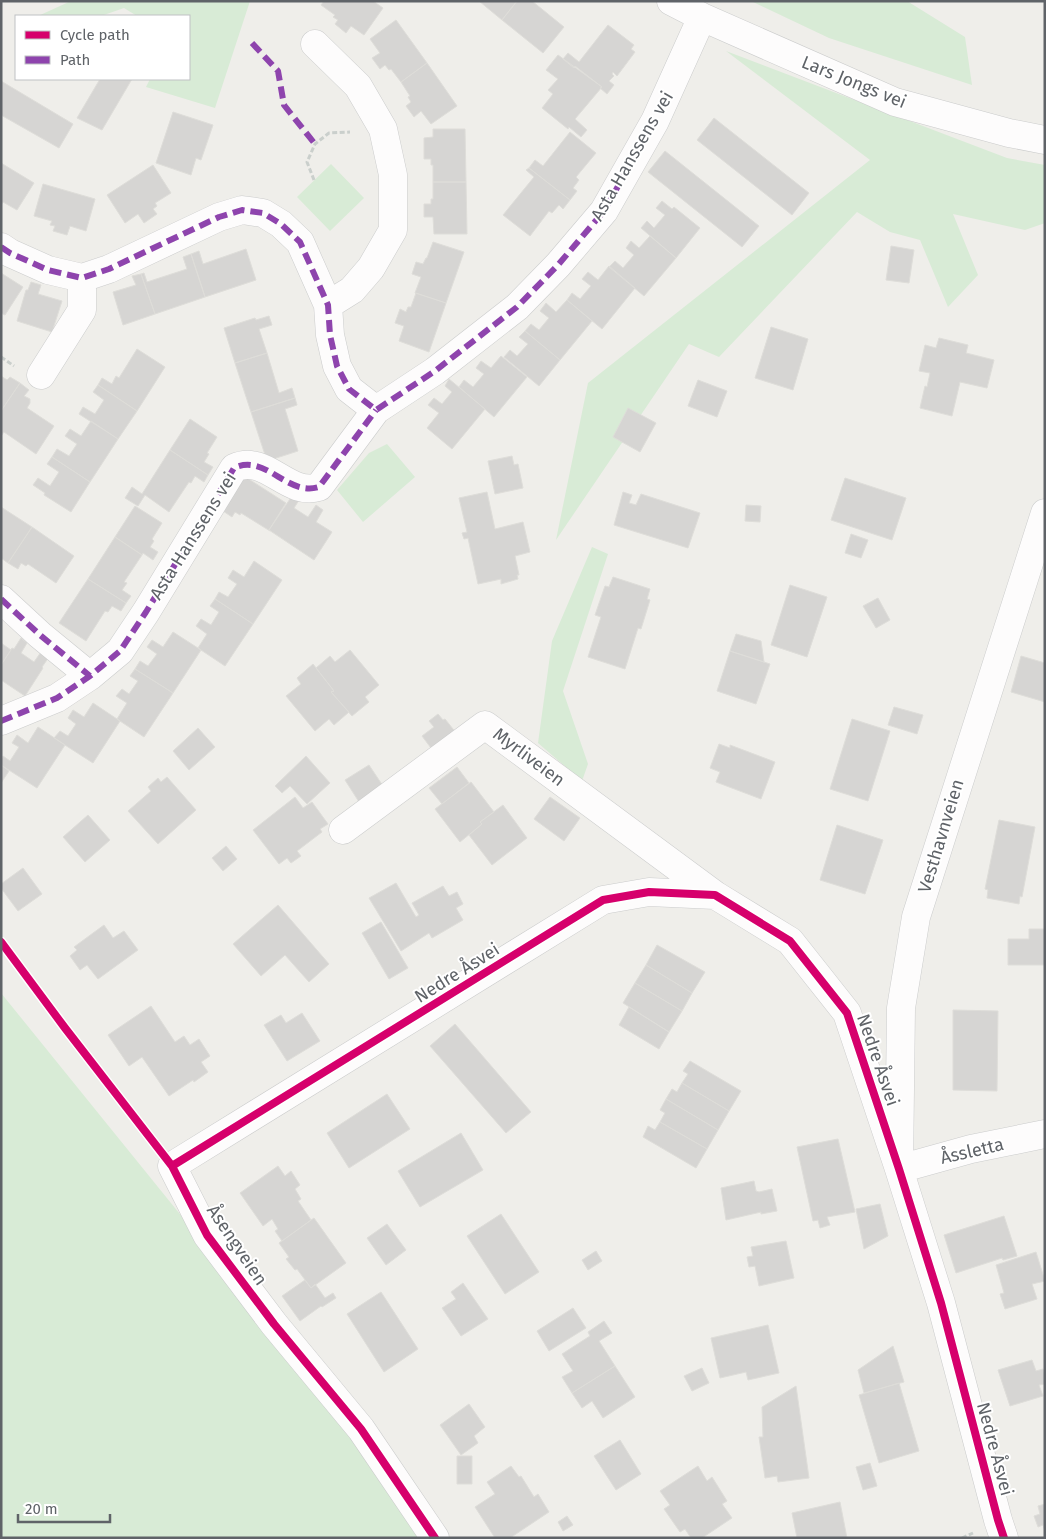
<svg xmlns="http://www.w3.org/2000/svg" width="1046" height="1539" font-family="'Fira Sans',sans-serif">
	<rect width="100%" height="100%" fill="#efeeea"/>
	<path fill="#d8ebd6" d="M71,1H250L215,108L146,87L150,79H189V16H137L124,8L101,16H38Z
		M751,1H907L965,37L972,85L829,38Z
		M726,51L1007,158L1045,165V223L1025,230L953,214L978,275L948,307L920,240L890,232L857,212L719,357L689,344L556,540L588,383L870,160Z
		M331,164L364,198L330,231L297,197Z
		M387,444L415,477L363,522L337,490L369,453Z
		M592,547L608,554L563,691L588,764L582,781L538,743L552,641Z
		M1,993L442,1538H1Z"/>
	<path fill="#d6d5d3" stroke="#deddd9" d="M324,1H373L383,8L364,35L351,26L346,33L335,24L338,20L333,17L335,15L321,5Z
		M479,1H517L502,20Z
		M517,1H532L564,27L543,53L502,20Z
		M396,20L427,63L401,82L391,69L389,70L385,65L380,69L372,58L380,53L370,39Z
		M608,25L634,45L631,49L635,52L617,76L613,72L612,74L614,76L609,81L614,85L607,94L600,88L602,87L575,66L574,68L563,59L568,53L579,62Z
		M558,55L602,87L575,119L587,130L581,137L569,127L568,129L542,108L553,94L548,90L558,79L546,70Z
		M427,63L457,106L431,124L421,111L414,117L406,106L411,102L408,97L410,96L401,82Z
		M100,79H132L102,130L77,118Z
		M1,81L73,124L59,148L1,115Z
		M173,112L213,125L201,160L196,158L191,175L156,163Z
		M714,118L809,193L792,215L697,140Z
		M433,129H465L466,182H433V165H431V159H424V138L433,137Z
		M570,132L596,153L576,177L579,180L573,188L577,191L570,200L529,168L535,160L543,166Z
		M665,151L759,226L742,247L648,172Z
		M1,163L34,183L17,210L3,202L1,205Z
		M153,165L171,193L155,203L157,206L153,209L157,214L144,223L138,214L125,223L107,195Z
		M529,168L570,200L563,209L559,205L552,213L549,211L530,236L503,215L534,177L526,170Z
		M433,182H466L467,234H434L433,217H424V204H431V199H433Z
		M43,184L95,199L86,231L70,226L67,235L53,231L55,226L50,225L52,221L34,216Z
		M662,201L672,209L674,207L700,228L676,258L641,228L647,221L654,228L665,215L656,208Z
		M650,236L676,258L644,296L609,267L615,261L623,268L634,255L626,248L631,241L639,248Z
		M433,242L464,252L446,303L415,293L421,277L412,274L416,262L423,264L426,258H427Z
		M891,246L914,250L909,283L886,280Z
		M246,249L256,280L205,297L191,254L199,251L203,264Z
		M191,254L205,297L155,314L141,274L144,273L147,282L187,269L183,257Z
		M609,266L635,288L602,329L567,300L572,293L580,299L591,286L582,279L588,272L598,280Z
		M1,273L23,287L5,315L1,313Z
		M141,274L155,314L123,325L113,292L136,285L132,276Z
		M31,282L41,285L38,294L62,301L52,332L17,321L26,290H28Z
		M416,293L446,303L429,352L399,341L404,326L395,323L400,309L406,312L408,307H411Z
		M567,300L592,321L560,360L525,331L531,324L539,330L549,318L540,311L546,303L556,312Z
		M269,316L272,325L259,329L267,353L235,363L224,328L255,318L256,320Z
		M771,327L808,339L793,390L755,378Z
		M525,331L560,360L539,386L504,357L510,350L517,356L528,344L519,337Z
		M939,338L968,345L966,353L994,360L987,388L960,382L952,416L920,408L925,386L927,387L930,373L919,371L925,345L936,348Z
		M137,349L165,367L137,411L98,385L102,378L112,384L116,376L119,378Z
		M267,353L279,393L292,388L295,398L251,412L235,363Z
		M501,356L527,377L494,417L459,387L464,380L473,387L484,374L476,368L481,361L491,368Z
		M1,376L7,380L10,377L20,383L1,411Z
		M449,379L485,409L452,449L427,428L439,413L428,405L434,398L442,404L452,392L445,386Z
		M698,380L727,391L717,417L688,406Z
		M20,383L29,390L24,396L30,399V403L27,408L54,426L36,454L4,432L1,436V411Z
		M98,385L137,411L118,439L79,414L83,407L95,414L104,400L93,392Z
		M295,398L297,405L285,409L298,451L267,461L251,412Z
		M628,408L656,423L640,452L613,437Z
		M190,419L217,437L207,453L209,454L204,462L213,467L208,475L170,450Z
		M91,421L118,439L90,482L52,457L57,449L69,456L77,444L65,436L70,429L81,436Z
		M170,450L208,475L204,482L195,476L191,483L189,482L169,512L145,495L138,506L125,498L132,487L142,494Z
		M512,456L514,465L518,464L523,488L495,494L488,461Z
		M52,457L90,482L71,512L44,495L45,493L33,485L38,478L50,486L59,472L47,464Z
		M244,476L286,503L269,530L270,531L241,513L240,515L235,512L232,517L223,511Z
		M845,478L906,498L892,540L831,520Z
		M487,492L495,529L523,522L530,552L515,556L519,575H517L518,579L501,584V579L478,584L468,538L464,539L462,533L467,532L459,498Z
		M623,492L632,495L629,503L636,505L641,494L700,513L688,548L614,525Z
		M294,493L301,497L294,508L308,517L316,505L323,510L316,522L332,532L314,560L269,530Z
		M746,505L761,506L760,522L745,521Z
		M135,506L162,523L152,539L154,541L150,547L158,552L153,560L143,553L142,555L115,537Z
		M1,507L32,527L8,563L1,558L2,551L1,550Z
		M32,527L74,556L56,583L28,564L26,566L21,563L18,569L8,563Z
		M851,534L868,540L861,558L845,553Z
		M115,537L142,555L124,582L127,583L122,590L131,596L126,603L88,579Z
		M254,561L282,580L253,624L215,599L219,592L228,597L237,584L228,578L233,570L244,577Z
		M613,577L650,589L647,599L650,600L641,629L638,628L625,669L588,657L601,617L595,615L605,586L609,587Z
		M88,579L126,603L121,611L112,606L108,612L105,611L86,641L59,623Z
		M790,585L827,597L807,657L771,645Z
		M878,598L890,620L876,628L863,606Z
		M215,599L253,624L225,666L198,648L207,634L196,626L201,619L211,625L219,612L210,606Z
		M173,632L201,650L173,693L135,669L140,661L148,666L157,654L147,647L152,640L163,647Z
		M736,634L761,641L764,662L730,651Z
		M21,638L27,643L21,653L34,662L41,652L49,657L42,667L43,668L25,696L1,680V665L12,648L14,649Z
		M1,643L11,650L1,665Z
		M350,650L379,685L365,697L369,702L352,716L331,692L334,691L316,668L330,656L335,662Z
		M730,651L770,664L756,704L717,691Z
		M1021,656L1045,663V702L1011,692Z
		M313,664L334,691L331,692L349,712L334,725L329,719L315,731L286,696L301,684L297,678Z
		M135,669L173,693L144,737L117,719L127,703L116,696L122,689L129,694L138,681L130,676Z
		M93,703L120,721L93,763L54,738L60,731L68,736L76,724L68,718L73,710L84,717Z
		M894,707L923,715L917,734L888,725Z
		M438,714L443,720L445,719L457,734L434,752L422,736L434,727L429,721Z
		M852,719L890,731L868,801L830,789Z
		M38,727L65,745L37,788L1,765V759L3,756L10,761L19,747L12,743L17,735L28,743Z
		M198,728L215,747L189,770L173,751Z
		M719,744L730,748V745L775,762L761,799L716,782L720,772L710,768Z
		M306,756L330,783L307,804L290,786L282,793L275,786Z
		M1,765L9,771L1,783Z
		M369,765L385,789L361,805L345,780Z
		M457,767L469,783L442,804L429,788Z
		M167,777L196,810L158,844L128,811L151,791L148,787L158,778L161,782Z
		M471,782L494,812L480,822L482,824L460,842L435,809Z
		M295,797L303,808L312,802L328,824L320,829L322,832L297,851L301,856L291,863L287,858L279,864L253,830Z
		M550,797L580,818L564,841L534,819Z
		M503,805L527,838L492,865L469,835L482,824L480,822Z
		M88,815L110,840L85,862L63,837Z
		M999,820L1035,827L1022,897L1020,896L1019,904L987,898L988,890L985,889Z
		M837,825L883,840L865,894L820,880Z
		M226,846L237,859L223,871L212,858Z
		M23,868L42,894L18,911L1,888V884Z
		M396,883L416,917L419,915L412,903L443,886L449,896L457,892L463,904L456,908L463,920L432,938L429,933L401,951L369,898Z
		M278,905L329,964L309,982L285,955L261,976L233,944Z
		M381,922L408,968L389,979L362,933Z
		M104,925L113,938L124,931L138,950L98,979L87,965L80,970L70,956L77,950L74,947Z
		M1029,929H1045V965H1008V939H1029Z
		M657,945L705,972L692,993L646,965Z
		M646,965L692,993L682,1011L635,983Z
		M635,983L682,1011L669,1032L623,1003Z
		M151,1006L175,1042L184,1036L190,1045L199,1039L210,1056L201,1062L208,1072L194,1082L193,1080L169,1096L142,1057L129,1066L108,1035Z
		M629,1007L669,1032L659,1049L619,1025Z
		M953,1010L998,1011L997,1091L953,1090Z
		M302,1013L320,1041L287,1061L264,1025L281,1015L286,1023Z
		M455,1024L531,1112L506,1133L430,1046Z
		M690,1061L741,1091L729,1111L682,1083L688,1074L683,1071Z
		M682,1083L729,1111L718,1130L666,1099L672,1089L677,1092Z
		M387,1094L410,1129L349,1168L327,1133Z
		M666,1099L718,1130L707,1149L660,1122L665,1113L660,1110Z
		M660,1122L707,1149L696,1168L643,1137L648,1126L655,1130Z
		M461,1133L483,1170L420,1207L398,1171Z
		M838,1139L855,1212L827,1217L830,1225L820,1228L818,1220L813,1221L797,1147Z
		M278,1166L285,1176L291,1171L300,1185L295,1189L301,1199L298,1201L311,1220L282,1241L275,1231L278,1229L272,1219L263,1226L240,1193Z
		M754,1181L756,1191L759,1192L772,1189L777,1211L761,1214V1212L726,1220L721,1188Z
		M880,1204L888,1236L864,1249L856,1209Z
		M501,1214L539,1272L505,1294L467,1236Z
		M1004,1216L1017,1256L1003,1260L1002,1258L956,1273L944,1235Z
		M314,1218L346,1263L311,1288L297,1269L295,1270L286,1259L289,1257L279,1243Z
		M387,1224L406,1250L386,1265L367,1238Z
		M786,1241L794,1278L759,1286L755,1266L749,1267L747,1257L753,1256L751,1247Z
		M596,1251L602,1261L588,1270L582,1260Z
		M1036,1252L1045,1281L1032,1284L1037,1299L1005,1309L1000,1294L1004,1293L996,1265Z
		M305,1280L311,1288L315,1284L325,1298L333,1293L336,1298L322,1307L321,1306L300,1321L282,1296Z
		M463,1283L488,1319L461,1336L442,1308L456,1299L451,1292Z
		M381,1292L418,1349L384,1372L347,1314Z
		M573,1308L586,1328L549,1351L537,1331Z
		M604,1321L612,1333L599,1341L615,1366L572,1393L562,1377L573,1371L562,1354L590,1336L588,1332Z
		M768,1325L779,1373L748,1380L746,1372L720,1378L711,1338Z
		M893,1346L904,1382L864,1393L858,1370Z
		M1032,1360L1036,1371L1043,1369L1045,1376V1384L1039,1385L1043,1396L1010,1406L998,1370Z
		M615,1366L635,1397L603,1418L592,1401L582,1408L572,1393Z
		M702,1368L709,1383L692,1391L684,1376Z
		M899,1383L919,1451L879,1463L859,1395Z
		M796,1386L809,1478L778,1482L777,1476L765,1478L759,1437H763L762,1407Z
		M469,1404L485,1427L474,1436L478,1443L461,1455L440,1425Z
		M620,1440L641,1474L616,1490L594,1456Z
		M457,1456H472V1484H457Z
		M870,1463L877,1486L863,1490L856,1467Z
		M511,1466L519,1477L521,1476L534,1497L538,1494L549,1512L510,1538H495L475,1507L495,1494L487,1482Z
		M698,1466L707,1481L712,1477L727,1501L722,1504L732,1518L702,1538H691L685,1529L680,1532L664,1509L670,1505L660,1491Z
		M840,1502L847,1538H797L792,1513Z
		M1045,1504V1531L1043,1525L1038,1527L1034,1516L1040,1514L1038,1506Z
		M567,1516L573,1525L563,1531L558,1522Z"/>
	<g fill="none" stroke-linecap="round" stroke-linejoin="round">
		<defs>
			<path id="minor" d="M671,1L702,17L895,102L1009,133L1045,140
				M315,44L358,86L383,129L393,175V230L371,268L352,290L328,305
				M1,247L10,253L48,270L82,278L109,269L219,217L242,210L263,213L281,224L300,242L328,305L330,335L337,366L349,389L376,410L435,371L517,307L558,265L604,211L655,121L702,17
				M41,375L82,310V278
				M1045,513L916,917L901,1008L899,1169L971,1149L1045,1134
				M1,599L40,635L90,676
				M1,721L57,698L90,676L120,651L146,612L234,468C266,453 287,497 319,487L376,410
				M343,830L485,725L715,895
				M435,1538L361,1429L274,1324L207,1235L172,1166L603,900L649,892L715,895L790,941L847,1013L899,1169L941,1303L998,1520L1004,1538"/>
		</defs>
		<use href="#minor" stroke="#cbcccc" stroke-width="29"/>
		<path stroke="#cacfcc" stroke-width="3" stroke-dasharray="5 2.5" stroke-linecap="butt" d="M314,180L307,162L315,144L329,133L350,132
			M1,357L14,366
			M962,1538L973,1533"/>
		<use href="#minor" stroke="#fdfcfc" stroke-width="28"/>
		<path stroke="#8e44ad" stroke-width="6" stroke-dasharray="12 6" stroke-linecap="butt" d="M252,43L278,71L284,105L315,144
			M1,247L10,253L48,270L82,278L109,269L219,217L242,210L263,213L281,224L300,242L328,305L330,335L337,366L349,389L376,410L435,371L517,307L558,265L604,211L655,121
			M1,599L40,635L90,676
			M1,721L57,698L90,676L120,651L146,612L234,468C266,453 287,497 319,487L376,410"/>
		<defs>
			<path id="cycleway" d="M1,942L65,1028L172,1166L207,1235L274,1324L361,1429L435,1538
				M172,1166L603,900L649,892L715,895L790,941L847,1013L899,1169L941,1303L998,1520L1004,1538"/>
		</defs>
		<use href="#cycleway" stroke="#fff" stroke-width="11"/>
		<use href="#cycleway" stroke="#d6006c" stroke-width="8"/>
	</g>
	<g text-anchor="middle" stroke-width="4" stroke-linejoin="round" paint-order="stroke">
		<g font-size="18" fill="#5f6368" stroke="#fff">
			<text transform="translate(854 82) rotate(22)" y="6">Lars Jongs vei</text>
			<text transform="translate(632 156) rotate(-60)" y="6">Asta Hanssens vei</text>
			<text transform="translate(193 536) rotate(-58)" y="6">Asta Hanssens vei</text>
			<text transform="translate(529 757) rotate(37)" y="6">Myrliveien</text>
			<text transform="translate(941 836) rotate(-73)" y="6">Vesthavnveien</text>
			<text transform="translate(457 973) rotate(-32)" y="6">Nedre Åsvei</text>
			<text transform="translate(878 1060) rotate(71)" y="6">Nedre Åsvei</text>
			<text transform="translate(972 1151) rotate(-13)" y="6">Åssletta</text>
			<text transform="translate(237 1245) rotate(56)" y="6">Åsengveien</text>
			<text transform="translate(995 1449) rotate(75)" y="6">Nedre Åsvei</text>
		</g>
	</g>
	<rect width="1046" height="1539" fill="none" stroke="#5f6368" stroke-width="5"/>
	<rect x="15" y="15" width="175" height="65" fill="#ffffff" stroke="#bfc1c3"/>
	<rect x="25" y="31" width="25" height="8" fill="#d6006c" stroke="#bfc1c3"/>
	<text x="60" y="40" font-size="15" fill="#5f6368">Cycle path</text>
	<rect x="25" y="56" width="25" height="8" fill="#8e44ad" stroke="#bfc1c3"/>
	<text x="60" y="65" font-size="15" fill="#5f6368">Path</text>
	<path d="M18 1514v8h92v-8" fill="none" stroke="#5f6368" stroke-width="2.5"/>
	<text x="25" y="1514" font-size="15" fill="#5f6368" stroke="#ffffff" stroke-width="4" paint-order="stroke">20 m</text>
</svg>
